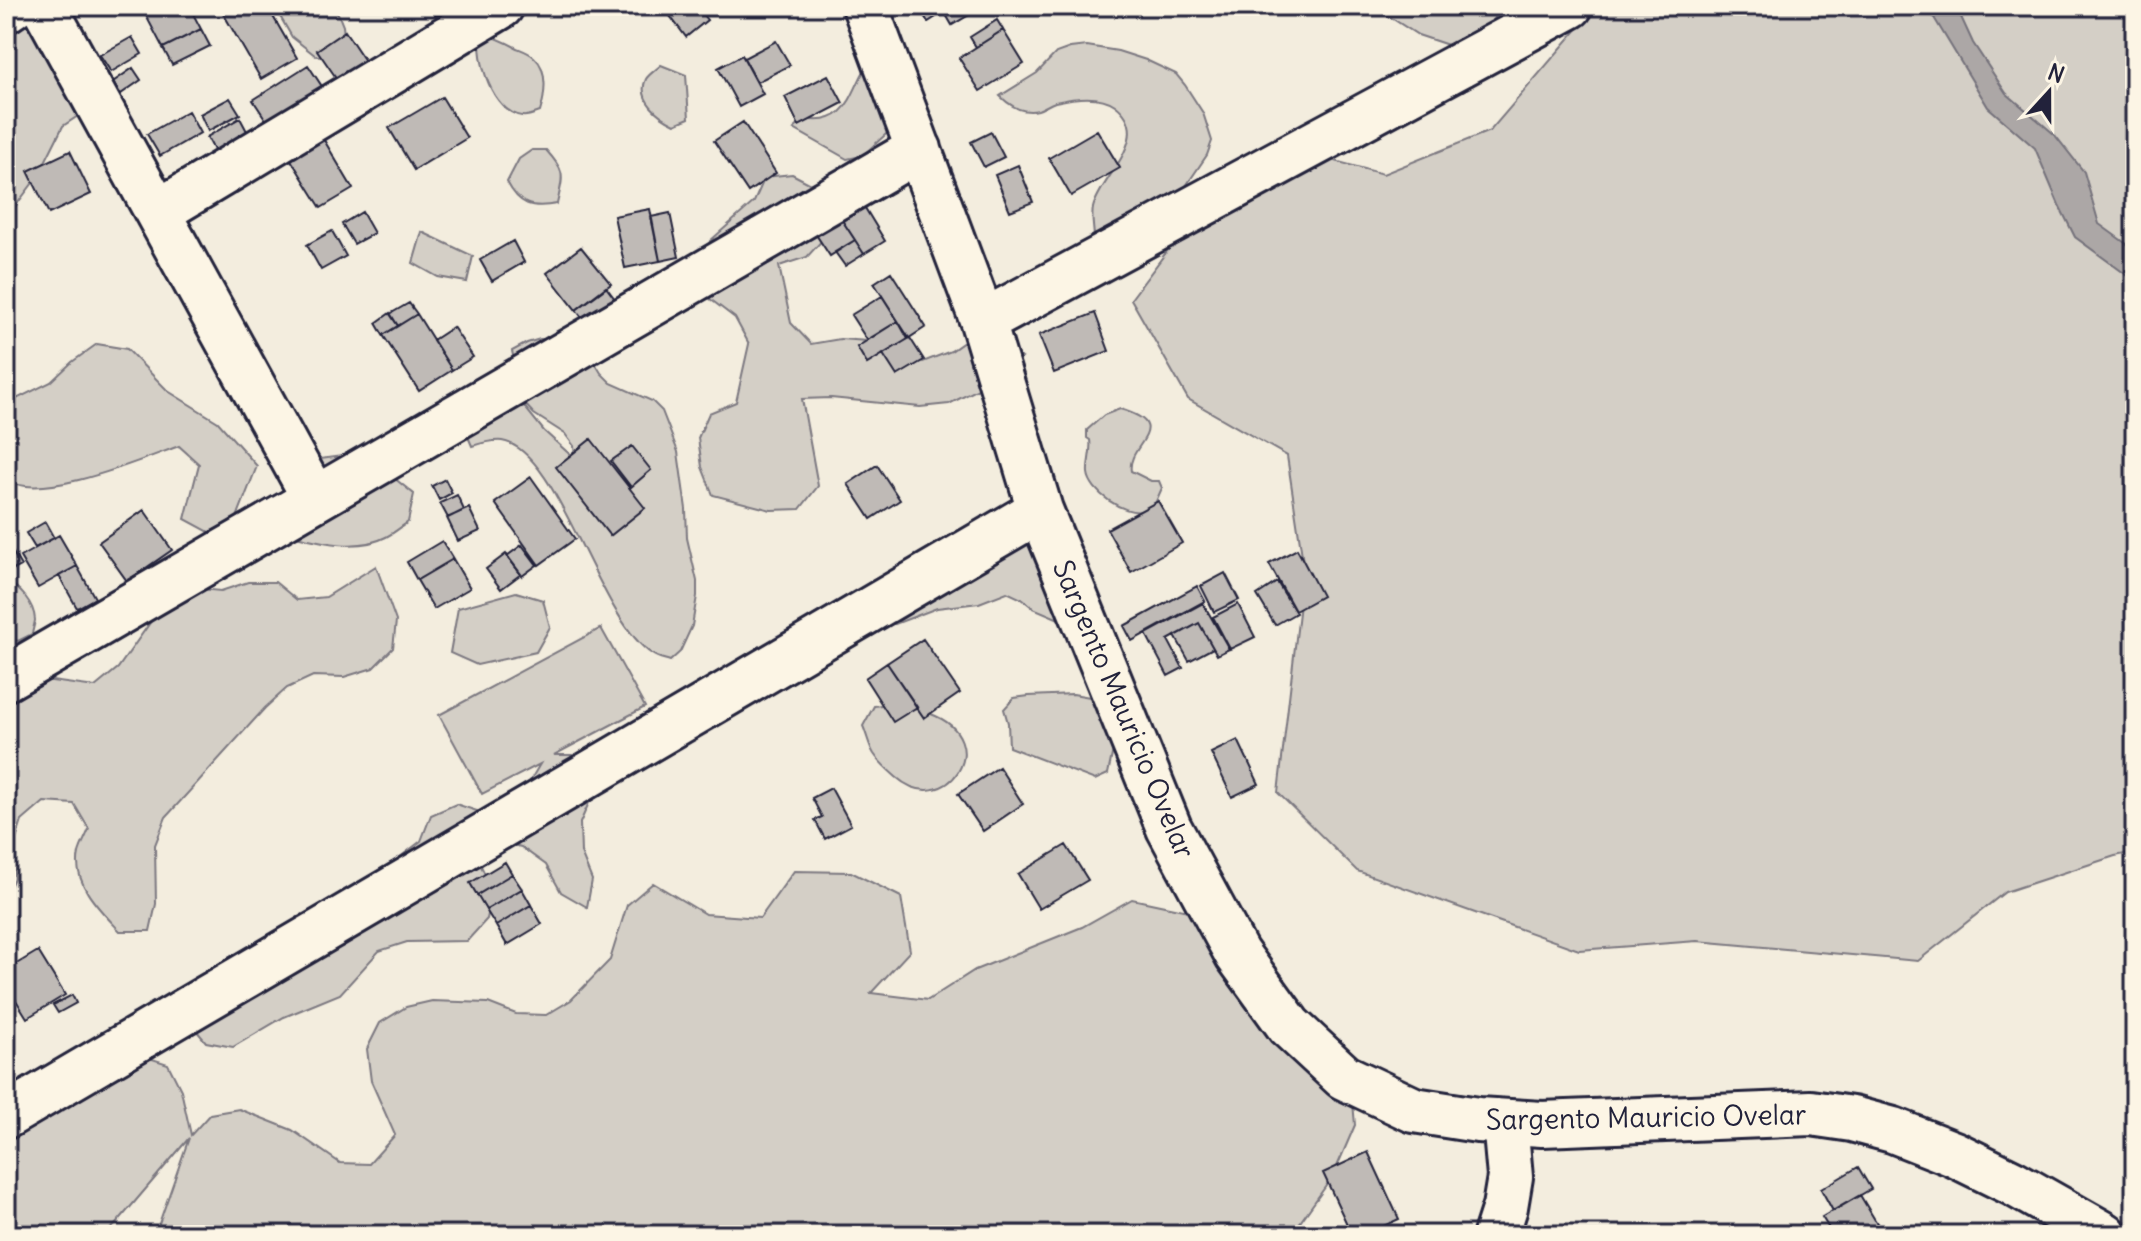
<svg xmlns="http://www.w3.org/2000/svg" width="2141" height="1241" font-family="Delius,sans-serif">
	<rect width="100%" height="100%" fill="#f3edde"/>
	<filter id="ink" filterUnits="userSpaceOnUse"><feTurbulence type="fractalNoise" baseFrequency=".0125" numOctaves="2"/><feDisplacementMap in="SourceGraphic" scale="16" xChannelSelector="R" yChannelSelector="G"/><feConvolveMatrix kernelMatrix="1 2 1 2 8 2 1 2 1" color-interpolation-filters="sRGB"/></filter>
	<g filter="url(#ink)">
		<path fill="#d4cfc6" stroke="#7b7880" stroke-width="2" d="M274,6H335L343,26L346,53L316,56L292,37Z
			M1373,6H1501L1475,54L1418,35Z
			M1597,6H2135V852L2115,856L2005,892L1918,961L1697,941L1579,950L1357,871L1278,793L1304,569L1287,456L1188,399L1131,299L1204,202L1269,143L1383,174L1490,131Z
			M29,23L87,110L63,126L38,176L11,212L6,207V39Z
			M481,33C494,36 504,41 517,48C522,50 530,53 534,57C549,70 545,96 540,112C534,114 528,117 522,116C492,112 476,59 481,33Z
			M1087,46L1118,51L1146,60L1176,74L1185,85L1203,113L1212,141L1207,155L1173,205L1094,239C1094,229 1091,217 1093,208C1100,177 1156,136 1115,105C1100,94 1072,98 1055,102C1049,104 1044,108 1038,110C1023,114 1010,106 1000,96L1037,73L1056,53L1070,48Z
			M872,58L895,126L862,156L847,159L794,129L805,119C852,128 851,85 872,58Z
			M661,65L686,75L689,118L675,124C660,117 636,100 646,79C649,74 657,69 661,65Z
			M532,150H546C567,173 563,176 557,204C531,209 519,205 507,182L519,159Z
			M792,174L815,186L827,235L807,257L779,266L791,323L811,344L840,339L868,341L923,362L951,351L974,335L1022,358L1002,377L949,404L920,407L831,398L802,399L818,486L800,509L771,510L713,495L702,467L698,438L709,413L736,402L749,344L735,318L710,299L703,271L710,241L754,202L765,177Z
			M422,232L473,256L467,282L438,277L413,263Z
			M540,339H560L586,348L601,373L611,383L652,401L662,411L678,452L686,509L687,538L697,581V596L692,626L680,652L670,661C664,659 657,658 652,654C597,617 559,450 502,441C492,440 482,443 472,446L466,432L507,385L544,431L575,459L574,446L565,434L534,414L524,403L512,351L527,343Z
			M97,344L127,349L168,391L218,422L257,466L236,520L209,532L185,519L199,464L179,446C143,459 38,504 6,479V404L51,382L72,362Z
			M1120,409C1178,426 1126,445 1131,471L1151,481H1159L1162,488L1154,506C1150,508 1146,510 1142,511C1124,515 1090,492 1088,473C1087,462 1092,451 1090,440L1087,438V430L1104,415Z
			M342,456L394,478L414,494L408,522C401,527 394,533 386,537C359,551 324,543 296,536L302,487L313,460Z
			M1026,526L1061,604L1059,619L1033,608L1022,599L1007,592L979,603L937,608L895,624H882Z
			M376,566L396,621L393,648L373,668L344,677L313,676L287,688L265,708L166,817L155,845L156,904L150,931H120C101,911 72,884 79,853C81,845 86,837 89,829L74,804L44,802L22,821L13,849L14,878L6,895V682L37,679L95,687L118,668L152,620L190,588L221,591L248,582H275L297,600L326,597Z
			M6,581C20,588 34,603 35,620C35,622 32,633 32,634L18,641L6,637Z
			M516,592L543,600L550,627L536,652L477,665L450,653L458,608Z
			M601,628L645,707L554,755H572L596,771L591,798L580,823L581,853L592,880L587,907L561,892L546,865L521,847L493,840L481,866L493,891L487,919L467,941L407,942L379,951L340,994L284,1017L233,1047L206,1042L186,1018L371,913L395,861L421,841L431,815L456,804L483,813L512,802L530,781L540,764L482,794L439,715Z
			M1073,694L1090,697L1103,702L1114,745L1108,774L1095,780L1009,747L1008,723L1004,709L1014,698L1029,696Z
			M889,704C905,704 916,708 931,714C1000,740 946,821 896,777C888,770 880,763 874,754C869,746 867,735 863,726L874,706Z
			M794,871L851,872L901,897L910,951L871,993L928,1000L975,970L1082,927L1132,899L1188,911L1235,944L1350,1069L1355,1125L1333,1176L1291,1235H155L189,1138L116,1224L104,1235H6V1114L143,1056L168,1064L181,1090L191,1135L210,1114L239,1109L292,1130L340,1163L369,1164L395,1135L371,1081L367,1049L380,1023L406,1007L432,1001L488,1003L516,1014L546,1015L571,1000L610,960L627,905L653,883L705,914L760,918Z"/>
		<path fill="#aca7a6" stroke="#75727b" stroke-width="2" d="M1927,6H1956L1973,43L2006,93L2054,134L2084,172L2099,224L2135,250V281L2075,237L2059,205L2035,148L1988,107Z"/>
		<path fill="#bfbab6" stroke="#22223b" stroke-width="2" d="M151,6H189L201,29L163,48L143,10Z
			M235,6H267L297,58L261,79L223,13Z
			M430,6H466L440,22Z
			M683,6H696L707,20L686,37L670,16Z
			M918,6H941L944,12L928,22Z
			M941,6H984L952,25Z
			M997,20L1003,30L976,47L970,37Z
			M201,29L210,46L172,65L163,48Z
			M1003,30L1024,64L980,91L959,58Z
			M345,31L365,61L337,79L317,50Z
			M132,37L142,54L111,72L100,55Z
			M776,41L790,65L757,82L744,58Z
			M742,55L763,94L739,107L718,68Z
			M308,65L325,91L270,126L253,100Z
			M133,68L141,80L118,96L110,84Z
			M828,75L843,103L799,126L785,97Z
			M442,97L467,138L414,170L389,128Z
			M230,98L240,114L208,131L200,114Z
			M188,111L200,133L160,156L147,134Z
			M240,118L248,133L215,152L207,137Z
			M743,122L776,173L748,192L714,141Z
			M1097,130L1120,168L1071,196L1049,158Z
			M991,132L1004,157L984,167L971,142Z
			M321,135L353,189L321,208L288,155Z
			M70,151L91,194L49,214L28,171Z
			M1018,165L1033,202L1010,211L995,175Z
			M862,203L885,241L864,254L840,217Z
			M650,209L660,261L625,268L614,216Z
			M362,212L374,233L354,244L342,224Z
			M670,213L679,257L660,261L651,217Z
			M840,217L855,240L830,256L815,233Z
			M332,231L346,256L321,270L307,245Z
			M855,240L864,254L845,266L835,252Z
			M513,241L524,262L492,281L480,260Z
			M581,247L611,284L576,310L547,273Z
			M891,272L926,327L909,338L874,283Z
			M606,287L618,303L589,326L576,310Z
			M882,296L898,321L867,340L851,315Z
			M409,303L417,314L398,326L390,314Z
			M390,313L398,326L383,335L376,323Z
			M1095,313L1109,351L1054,373L1039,335Z
			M417,314L452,370L419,391L383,335Z
			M898,321L908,339L867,364L857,347Z
			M453,327L473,357L452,370L433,340Z
			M910,338L924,360L897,376L883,354Z
			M591,439L645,508L610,536L556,467Z
			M632,446L651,470L631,487L611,461Z
			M877,465L900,500L871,519L848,484Z
			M531,477L575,539L539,565L495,503Z
			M445,479L452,493L439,500L432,486Z
			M457,495L464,510L448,518L440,503Z
			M1158,501L1182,543L1131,572L1107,529Z
			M469,508L480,531L458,541L447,518Z
			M144,510L172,550L127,581L99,542Z
			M45,522L54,538L35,548L26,533Z
			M59,535L77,566L38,588L20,557Z
			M6,541L21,566L6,574Z
			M442,541L453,559L417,580L407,562Z
			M522,545L537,565L522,576L507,556Z
			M1297,549L1322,596L1295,611L1269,564Z
			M506,554L521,574L501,589L486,569Z
			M453,559L470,588L434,609L417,580Z
			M77,566L95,598L77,608L59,576Z
			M1225,573L1239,600L1214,612L1201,586Z
			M1277,582L1296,613L1275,625L1257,595Z
			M1197,586L1205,601L1132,641L1124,626Z
			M1203,603L1229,649L1217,655L1199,623L1168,640L1183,668L1168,676L1146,634Z
			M1238,604L1255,637L1230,649L1213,617Z
			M1199,623L1213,648L1189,661L1175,636Z
			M923,639L960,693L924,718L887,663Z
			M887,663L917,707L893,722L865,678Z
			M1238,740L1259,784L1232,797L1211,753Z
			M999,767L1023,804L983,831L958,794Z
			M831,788L851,825L825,839L815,820L822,817L812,798Z
			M1066,845L1088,880L1039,909L1018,874Z
			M505,862L512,874L477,895L470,883Z
			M512,874L522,889L486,910L477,895Z
			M522,889L531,905L496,926L486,910Z
			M531,905L542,924L507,945L496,926Z
			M38,951L65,995L27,1018L6,984V955L13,966Z
			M72,995L76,1003L58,1013L53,1005Z
			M1368,1152L1399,1219L1364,1235H1352L1323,1173Z
			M1858,1167L1871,1189L1833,1211L1821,1189Z
			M1860,1195L1884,1235H1833L1822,1217Z"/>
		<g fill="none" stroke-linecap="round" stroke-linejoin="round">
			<defs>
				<path id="minor" d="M44,6L315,499
					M865,6L983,322L1040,510L1169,828L1237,954L1289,1026L1344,1077L1414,1110L1478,1120L1542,1124L1811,1113L1852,1119L1893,1130L1954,1154L2013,1183L2105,1235
					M6,10L12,6
					M158,212L501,6
					M983,322L1570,6
					M6,678L919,149
					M6,1116L1040,510
					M1496,1235L1505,1207L1510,1177L1505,1122"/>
			</defs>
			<use href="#minor" stroke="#22223b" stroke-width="50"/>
			<use href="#minor" stroke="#fcf5e5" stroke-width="44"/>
		</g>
	</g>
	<g text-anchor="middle" stroke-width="8" stroke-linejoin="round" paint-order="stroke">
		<g font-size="28" fill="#22223b" stroke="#fcf5e5">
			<text transform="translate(1124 709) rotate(67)" y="10">Sargento Mauricio Ovelar</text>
			<text transform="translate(1646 1117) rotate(-1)" y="10">Sargento Mauricio Ovelar</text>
		</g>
	</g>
	<rect width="2141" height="1241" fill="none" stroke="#fcf5e5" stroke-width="32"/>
	<rect x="16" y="16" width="2109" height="1209" fill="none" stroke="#22223b" stroke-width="3" filter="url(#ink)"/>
	<g transform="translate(2049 92) rotate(21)" stroke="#fcf5e5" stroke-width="6" paint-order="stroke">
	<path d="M0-6L14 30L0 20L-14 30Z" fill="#22223b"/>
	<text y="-12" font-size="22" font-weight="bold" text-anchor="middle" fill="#22223b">N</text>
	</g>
</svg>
